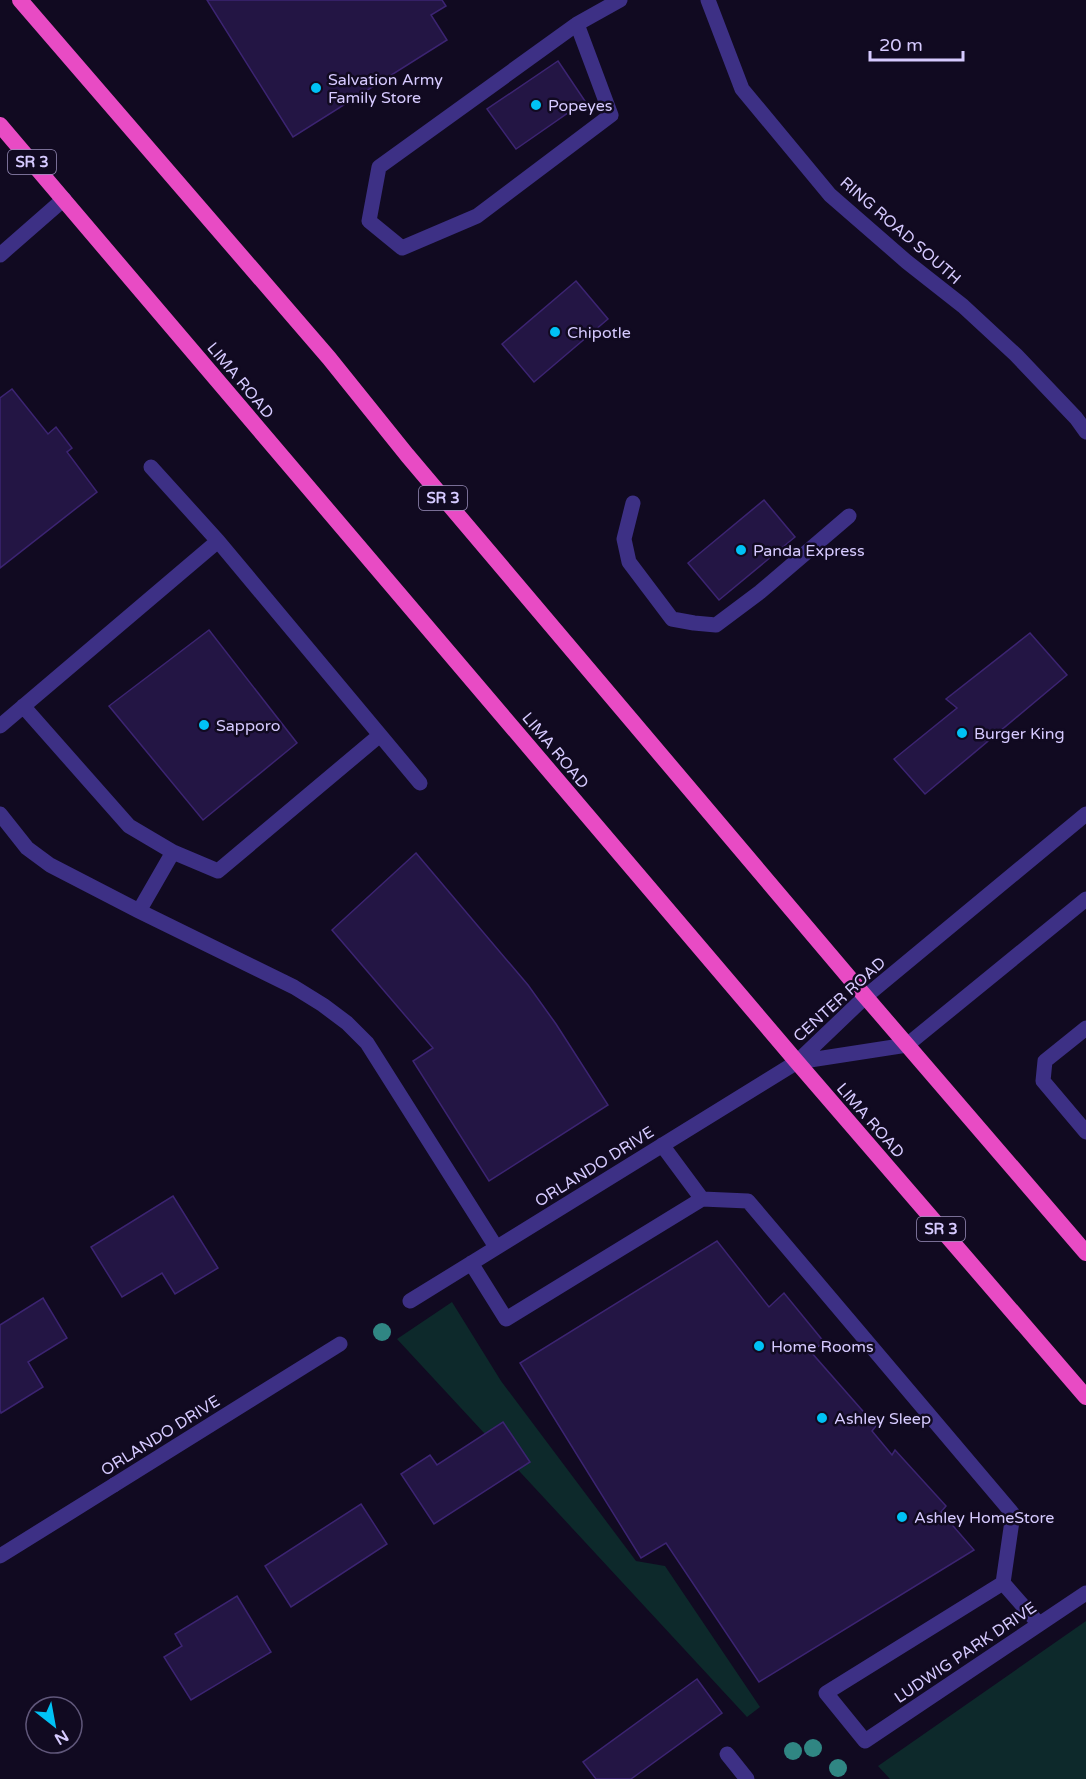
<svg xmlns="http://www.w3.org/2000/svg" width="1086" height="1779" font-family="'Varela Round',sans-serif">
	<rect width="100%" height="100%" fill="#110a21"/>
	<path fill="#0d292b" d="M452,1302L501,1381L636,1561L665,1566L760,1707L747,1717L397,1339Z
		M1086,1621V1779H890L878,1766Z"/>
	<path fill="#231544" stroke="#3c2472" stroke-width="1.5" d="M207,0H442L446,6L431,15L447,40L293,137Z
		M558,61L585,101L516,149L487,109Z
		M576,281L608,319L534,382L502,344Z
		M12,389L48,434L56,427L72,448L67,452L97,492L0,568V398Z
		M764,500L795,537L719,600L688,563Z
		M209,630L297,743L203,820L109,706Z
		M1030,633L1067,675L925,794L894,759L957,708L946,699Z
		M416,853L528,985L556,1024L608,1105L489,1181L413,1061L433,1048L332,930Z
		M173,1196L218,1268L175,1294L162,1273L122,1297L91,1247Z
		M717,1241L769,1307L784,1293L824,1342L811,1352L876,1426L872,1431L892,1455L895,1450L946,1506L941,1512L974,1550L759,1682L666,1543L641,1558L520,1363Z
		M43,1298L67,1338L28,1362L43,1387L1,1413L0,1410V1325Z
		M503,1422L530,1462L434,1524L401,1474L430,1455L437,1465Z
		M361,1504L387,1544L291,1607L265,1566Z
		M237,1596L271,1652L191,1700L164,1657L182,1646L175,1634Z
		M697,1679L722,1713L631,1779H596L583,1762Z"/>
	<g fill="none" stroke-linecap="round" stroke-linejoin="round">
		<path stroke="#3d3085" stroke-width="15" d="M577,24L611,115L477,216L402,248L369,221L379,167L577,24L620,0
			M0,255L64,199
			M151,467L218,541
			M633,503L624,539L629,562L672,619L694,623L716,625L760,592L849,516
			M23,706L129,826L173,852
			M0,726L218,541L380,735L218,871L173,852L139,911
			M380,735L420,783
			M0,814L27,848L50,865L139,911L294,987L323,1005L347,1023L367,1043L496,1247
			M1086,1028L1045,1061L1043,1081L1086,1132
			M662,1145L702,1199L748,1201L1013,1514L1003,1583L1039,1624
			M471,1263L506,1319L702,1199
			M410,1301L797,1062
			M114,1485L340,1344
			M1003,1583L826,1693L865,1741L1086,1593
			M727,1754L747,1779"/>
		<path stroke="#3d3085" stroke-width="15" d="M708,0L742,89L830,195L907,262L963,306L1016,355L1076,418L1086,432
			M0,1556L114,1485"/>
		<path stroke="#3d3085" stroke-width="15" d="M797,1062L865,997L1086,814
			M797,1062L907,1045L1086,899"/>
		<path stroke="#e84bc4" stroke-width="16" d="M20,0L329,358L407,455L858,988L1086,1253
			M0,125L797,1062L1086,1397"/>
	</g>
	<g fill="#308683">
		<circle cx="382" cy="1332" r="9"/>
		<circle cx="813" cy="1748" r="9"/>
		<circle cx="793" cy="1751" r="9"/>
		<circle cx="838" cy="1768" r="9"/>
	</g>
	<g fill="#00c2f5" stroke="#110a21" stroke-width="2">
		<circle cx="316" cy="88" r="6"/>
		<circle cx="536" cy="105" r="6"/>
		<circle cx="555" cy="332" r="6"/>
		<circle cx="741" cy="550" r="6"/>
		<circle cx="204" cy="725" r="6"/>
		<circle cx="962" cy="733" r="6"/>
		<circle cx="759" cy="1346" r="6"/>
		<circle cx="822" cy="1418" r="6"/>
		<circle cx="902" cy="1517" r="6"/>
	</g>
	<g text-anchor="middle" stroke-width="5" stroke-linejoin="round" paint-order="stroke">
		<g fill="#110a21" stroke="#9b90bc" stroke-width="1.5">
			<rect x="8" y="150" width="48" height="24" rx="4.5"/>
			<rect x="419" y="486" width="48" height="24" rx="4.5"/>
			<rect x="917" y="1217" width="48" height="24" rx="4.5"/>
		</g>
		<g font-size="15" font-weight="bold" fill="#d6caff">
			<text x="32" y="167">SR 3</text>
			<text x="443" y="503">SR 3</text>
			<text x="941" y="1234">SR 3</text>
		</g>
		<g font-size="16" fill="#d6caff" stroke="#110a21" text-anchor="start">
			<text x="328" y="85">Salvation Army<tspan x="328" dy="18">Family Store</tspan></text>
			<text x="548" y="111">Popeyes</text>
			<text x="567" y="338">Chipotle</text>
			<text x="753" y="556">Panda Express</text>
			<text x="216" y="731">Sapporo</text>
			<text x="974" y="739">Burger King</text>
			<text x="771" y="1352">Home Rooms</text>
			<text x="834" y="1424">Ashley Sleep</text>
			<text x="914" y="1523">Ashley HomeStore</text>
		</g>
		<g font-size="16" fill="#d6caff" stroke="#110a21">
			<text transform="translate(901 230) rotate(41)" y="6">RING ROAD SOUTH</text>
			<text transform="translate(241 380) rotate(50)" y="6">LIMA ROAD</text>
			<text transform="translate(556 750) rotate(50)" y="6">LIMA ROAD</text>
			<text transform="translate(839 999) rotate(-42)" y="6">CENTER ROAD</text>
			<text transform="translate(871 1120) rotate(49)" y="6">LIMA ROAD</text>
			<text transform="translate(594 1166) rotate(-32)" y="6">ORLANDO DRIVE</text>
			<text transform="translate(160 1435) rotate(-32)" y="6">ORLANDO DRIVE</text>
			<text transform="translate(965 1652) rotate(-34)" y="6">LUDWIG PARK DRIVE</text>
		</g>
	</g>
	<g transform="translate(54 1725) rotate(149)"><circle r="28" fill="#110a21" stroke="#60577a" stroke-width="1.5"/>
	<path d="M0-4.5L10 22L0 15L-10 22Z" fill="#00c2f5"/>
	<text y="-9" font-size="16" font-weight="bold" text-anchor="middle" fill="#d6caff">N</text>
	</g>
	<path d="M870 51v9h93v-9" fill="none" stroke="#d6caff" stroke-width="3"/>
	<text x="879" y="51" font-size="18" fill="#d6caff" stroke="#110a21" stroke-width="4.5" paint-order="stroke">20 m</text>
</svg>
